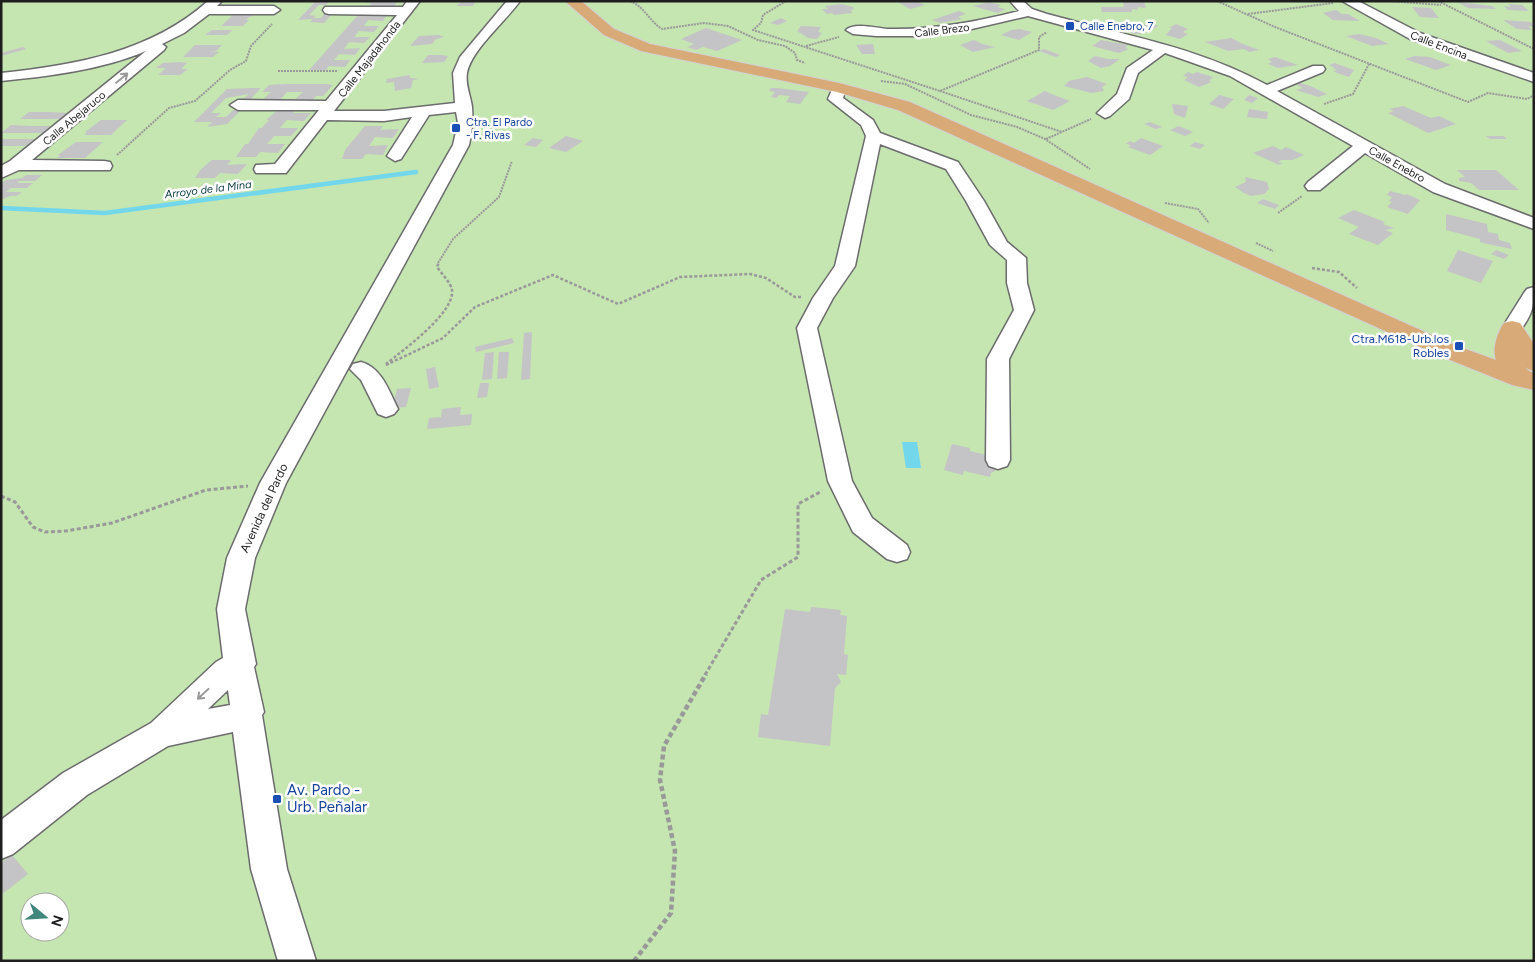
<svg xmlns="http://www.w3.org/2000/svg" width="1535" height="962" font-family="Figtree,sans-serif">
	<rect width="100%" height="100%" fill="#f4f4f6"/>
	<path fill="#c5e5b1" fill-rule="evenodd" d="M1,1H1534V961H1ZM30,902H60V932H30Z"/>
	<path fill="#72d7eb" d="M902,442H917L921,468H906Z"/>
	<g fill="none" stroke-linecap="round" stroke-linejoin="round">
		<path stroke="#72d7eb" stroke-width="4.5" d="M1,208L105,213L416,172"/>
	</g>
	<path fill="#c4c4c6" d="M316,1L329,2L326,5H319L309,15L316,16L313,18H321L325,13H333L324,23L310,22L313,19L298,20Z
		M367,1H398L394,6L369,8L371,3H365Z
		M462,1H476L473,6H456Z
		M896,1H916L925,5L910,9Z
		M1144,1L1146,8L1137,7L1138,10L1132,9V12H1102L1101,7H1124L1123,2Z
		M989,2L1001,5L997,7L1005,9L998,13L973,6Z
		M1457,2L1492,6L1496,9L1468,8Z
		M842,4L853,7L854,9L851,10L852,13L834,15L832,13L827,14L822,9H828L825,6Z
		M1508,4L1522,5L1529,11L1508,10L1504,6L1511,7Z
		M1412,7L1431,8L1439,18L1420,17Z
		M1336,10L1342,14H1348L1360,21L1333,20L1323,13Z
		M959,11L966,14L958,17L962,19L941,23L932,20Z
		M360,13L387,15L383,21L368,20L364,26H379L374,32L359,31L354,37H370L364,43L349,42L344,49L360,48L355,55L339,54L334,60H350L345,67L329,66L326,70H309Z
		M233,15H256L249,17L246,20H249L243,26H221Z
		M781,18L787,21L778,25L770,23Z
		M1503,20L1531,22L1534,27L1528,26L1532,30L1517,29Z
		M1149,23L1158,26L1145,33L1135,34L1127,31Z
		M1176,24L1188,29L1183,32L1188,34L1180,39L1166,35L1172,28H1169Z
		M801,26L821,27L818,32L822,33L817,39L808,38L797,31Z
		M706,28L742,40L717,51L703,47L696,50L687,47L694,44L681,39Z
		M1020,29L1032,32L1019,40L1001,35L1011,30Z
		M212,30H233L227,35H205Z
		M1359,34L1376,38L1389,44L1372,46L1346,36Z
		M439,35L444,37L436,39L432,44L410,46L419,36Z
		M1231,38L1243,44L1259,50L1249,52L1244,49L1228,51L1205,42Z
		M974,40L982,44L995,47L973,52L960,45Z
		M1101,40L1128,45L1125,48L1129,49L1119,53L1092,46Z
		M1500,40L1522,51L1508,53L1486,41Z
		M873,44L875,54H862L856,45Z
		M195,45H222L216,51H210L219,52L213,57H183Z
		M23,47L26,49L1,56V53Z
		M1044,49L1060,55L1056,57L1039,51Z
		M428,55H441L448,56L444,62L422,63Z
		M1095,56L1108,59H1120L1110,66L1101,68L1088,61Z
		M1415,56L1430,57L1451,65L1436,70L1405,59Z
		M1275,57L1298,65L1278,68L1268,64L1272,62L1268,59Z
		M181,62L187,63L181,69H188L180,75H158L166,68H156L163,63Z
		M1335,63L1337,64L1354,70L1349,77L1337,73L1333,71L1337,70L1333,68H1335L1329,65Z
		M1188,72L1193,74L1197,72L1213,77L1209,81L1212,82L1199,87L1184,80L1188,77L1183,76Z
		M410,75V78L419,79L413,80L411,88L395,91L394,82L386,83L387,79Z
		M1087,77L1107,84L1102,87L1104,91L1091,93L1064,86L1069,81Z
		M1300,83L1310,86L1327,94L1318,97L1296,90L1303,88L1297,85Z
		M285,84H326L333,85L323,96H316L313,100L295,99L303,92H287L281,99H263L271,92H262L269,85Z
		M253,88H261L249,101H240L249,94L226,98L211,113H221L216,117H226L233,110H241L227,124L207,127L212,122H194L227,89Z
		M771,88H777L809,92L800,104L786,102L790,96L779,95L776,98L771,97L775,92L769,91Z
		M1045,91L1054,95L1070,101L1053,110L1027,101Z
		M1219,95L1234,99L1223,109L1209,104Z
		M1249,95L1258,98L1252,103L1244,100Z
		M1172,104L1188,106L1185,118L1174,114Z
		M1403,106L1431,118L1439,116L1456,124L1428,133L1388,113L1394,111L1389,109Z
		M279,109H296L293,113H311L304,121L287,120L280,128H298L291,136H274L267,144H285L278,153L260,152L256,157H236L245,144H248L259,128H262L269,120H266Z
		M1249,109L1268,112L1267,119L1247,117Z
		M29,112H49L69,113L61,119H20Z
		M101,120H127L111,135H84L87,133L85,132Z
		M1150,122L1162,127L1156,129L1144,124Z
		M11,125L31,126H53L45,133H1Z
		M365,126H383L380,130L399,129L393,138L375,137L369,146L388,145L383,155L366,154L362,159H342L345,150Z
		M1179,126L1193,132L1185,136L1170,130Z
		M566,136L583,141L566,152L549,148Z
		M1486,136H1504L1507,139H1490Z
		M533,138L543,140L536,147L524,145Z
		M1141,138L1163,146L1150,155L1128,147L1131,145L1126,144L1130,141L1134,143Z
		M1,139H35L26,146H1Z
		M76,142H103L85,158H57L60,156L58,155Z
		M1195,142L1205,145L1200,149L1190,146Z
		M1273,146L1281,150L1286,147L1304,155L1293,160H1281L1278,162L1282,163L1279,165L1253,153Z
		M212,160H231L227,165L247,164L238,174L220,173L215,178H195L201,169Z
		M1457,170H1496L1519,190H1479L1471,183L1459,181V178L1465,177Z
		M26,175H42L35,181H19L17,183H33L27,188H11L6,192H22L17,196H10L1,200V183L6,180L22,178Z
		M1245,177L1267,182L1269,189L1264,194L1251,196L1244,193L1235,187L1246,182Z
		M1390,191L1405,195L1407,194L1420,200L1408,214L1387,207L1392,202L1389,201L1392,197L1387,195Z
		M1263,199L1279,205L1275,209L1257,203Z
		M1354,210L1385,222L1383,224L1394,228L1385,230L1393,233L1378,245L1349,234L1359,227L1338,218Z
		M1446,214L1487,224L1488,232L1498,234L1499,240L1510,243L1512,249L1487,244L1480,242V239L1446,230Z
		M1458,250L1493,261L1481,283L1447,271Z
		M1496,250L1509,255L1504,259L1491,254Z
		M532,332L530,379L521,380L524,333Z
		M512,338L514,343L476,352L475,347Z
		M494,352L492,379L482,380L485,353Z
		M499,352H509L507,378L497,379Z
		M435,367L439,387L429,389L426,369Z
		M480,383H489L487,397L477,398Z
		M411,388L406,407L392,408L397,389Z
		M461,407L460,415L472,414L471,425L427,429L429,418L441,417L442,409Z
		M952,444L970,448V451L995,457V471L991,473L990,477L964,471L963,475L944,470Z
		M811,607L841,610L840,615L847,616L844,654L848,655L846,675L837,674L841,682L835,688L830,746L758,737L761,714L768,715L785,609L810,612Z
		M12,855L28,874L1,895V863Z"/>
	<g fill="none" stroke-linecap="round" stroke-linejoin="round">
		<defs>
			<path id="minor" d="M208,1H222L217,6H274L280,10L274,14H209L184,33L162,44L166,47L164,50L32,160L104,161L110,162L112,166L110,170H19L1,178V166L10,161L146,51C101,70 50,76 1,81V73C76,65 151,52 208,1Z
				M407,1H420L334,111H384L455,103L453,73L460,57L507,1H520C506,21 471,50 467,73C465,85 471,97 472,107C473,120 472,131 469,145L286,483L255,558L245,609L256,664L254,667L264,712L262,715L287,869L316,961H278L251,869L233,732L168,746L87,795L13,854L1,859V820L63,773L151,723L216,662L223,658L217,609L227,558L260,483L453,145L458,123L456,112L429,115L401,159L395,161L387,156L412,117L384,121L327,120L286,173H256L254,169L256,165L275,164L319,110H238L230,105L238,100L326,101L397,15L329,14L325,13L323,10L325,7H403ZM228,690L230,705L208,709Z
				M1010,1H1023L1032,9L1047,14C1123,35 1198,47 1267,85L1313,66H1323L1325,69L1323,72L1277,91L1445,184L1534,218V229L1433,192L1365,153L1320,190H1308L1305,186L1308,182L1353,146L1230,76L1165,53L1138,73L1129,99L1110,116L1105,118L1097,113L1117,94L1127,68L1153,50L1028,16L963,31L920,36H876L853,34L846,30C853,22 877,28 888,29C932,30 976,22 1019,11Z
				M1342,1H1358L1420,33L1534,73V82L1410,39Z
				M839,84L846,88L843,98L873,120L880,133L958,162L984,201L1007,242L1026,258L1027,283L1034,310L1009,359L1010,460L1007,466L998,469L989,466L986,460L987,359L1014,310L1007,283V260L990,245L966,201L946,169L880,144L855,266L833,298L817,328L852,481L872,518L907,545L910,552L907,559L897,562L887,559L853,532L828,481L797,328L813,298L835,266L866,136L861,125L828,99L834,85Z
				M1534,287C1534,308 1532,315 1519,332L1512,334L1505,332L1502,328L1524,293L1527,289Z
				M361,362C382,368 389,391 398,409L394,414L386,417L378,414L361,380L350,369L353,364Z"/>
			<path id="major" d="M565,1H581L614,29L650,44L839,83L910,102L1454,345L1496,360C1492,349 1497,333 1504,323L1512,321L1520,323L1534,344V371L1525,368L1521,362C1524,368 1528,371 1534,373V390L1512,385L1438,355L898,110L837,92L641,51L604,35Z"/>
		</defs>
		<use href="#minor" stroke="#6c6c6e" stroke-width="3"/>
		<use href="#major" stroke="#d2d2d2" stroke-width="2"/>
		<path stroke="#99999a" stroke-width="2" stroke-dasharray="2 1" stroke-linecap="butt" d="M630,1C645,7 649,21 662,29L704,23L728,26L758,40L785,46L795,53L797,60L805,63
			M786,1L763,15L761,23L753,30L940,91L1039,50V37L1047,32
			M1217,1L1275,27L1468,102L1488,93L1527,99L1534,95
			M1389,1L1441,5
			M1438,1L1534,49
			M1248,14L1333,3
			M806,46L839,37
			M278,71H338
			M881,81L905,84L971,115L1017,127L1045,139L1090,169
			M940,91L1062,132
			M1324,104L1353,94L1369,64
			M1046,139L1091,119
			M117,155L169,108L195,101L230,70L246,61L251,46L272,24
			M1165,203L1198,209L1209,223
			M1278,213L1302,196
			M1256,243L1273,251
			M438,263L453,239L499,197L512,161"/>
		<path stroke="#99999a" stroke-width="2.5" stroke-dasharray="3 2" stroke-linecap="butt" d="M1312,268L1339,272L1357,288
			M386,364C403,350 455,313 452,290C451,283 441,273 437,267L439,262
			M386,365L443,338L475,307L553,275L618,304L680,277L750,274L766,278L795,297H801"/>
		<path stroke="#99999a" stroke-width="3" stroke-dasharray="4 2.5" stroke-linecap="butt" d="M1,496L15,502L33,527L45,532L66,531L112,523L206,490L248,486
			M705,675L761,580L798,557V504L822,491"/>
		<path stroke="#99999a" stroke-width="4.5" stroke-dasharray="5 3" stroke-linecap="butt" d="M634,961L671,913L675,851L660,780L664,746L706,674"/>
		<use href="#minor" fill="#fff" fill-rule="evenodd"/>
		<use href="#major" fill="#d7aa77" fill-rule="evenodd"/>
	</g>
	<defs><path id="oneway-shaft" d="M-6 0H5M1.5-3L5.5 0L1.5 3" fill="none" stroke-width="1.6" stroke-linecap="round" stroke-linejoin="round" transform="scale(1.25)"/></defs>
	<g stroke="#9a9a9a">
		<use href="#oneway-shaft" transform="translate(122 78) rotate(-40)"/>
		<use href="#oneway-shaft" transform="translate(203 694) rotate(137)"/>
	</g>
	<g fill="#1a4fb4" stroke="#fff" stroke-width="2">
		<rect x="1065" y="21" width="10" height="10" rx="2.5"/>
		<rect x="451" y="123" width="10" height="10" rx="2.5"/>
		<rect x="1454" y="341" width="10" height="10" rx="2.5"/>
		<rect x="272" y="794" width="10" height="10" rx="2.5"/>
	</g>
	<g text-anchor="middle" stroke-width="5" stroke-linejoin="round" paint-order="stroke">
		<g font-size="11" fill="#164399" stroke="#fff" text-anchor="start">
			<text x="1080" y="30">Calle Enebro, 7</text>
			<text x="466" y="126">Ctra. El Pardo<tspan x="466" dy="13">- F. Rivas</tspan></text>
		</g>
		<g font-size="11" fill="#1e1e1f" stroke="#fff">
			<text transform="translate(942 30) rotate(-7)" y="4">Calle Brezo</text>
			<text transform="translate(1439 45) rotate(21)" y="4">Calle Encina</text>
			<text transform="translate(369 59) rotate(-52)" y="4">Calle Majadahonda</text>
			<text transform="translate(74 118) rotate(-40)" y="4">Calle Abejaruco</text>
			<text transform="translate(1397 164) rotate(29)" y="4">Calle Enebro</text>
		</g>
		<g font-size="11" font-style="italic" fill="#063840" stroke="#fff">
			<text transform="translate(208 189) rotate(-7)" y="4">Arroyo de la Mina</text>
		</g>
		<g font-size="12" fill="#164399" stroke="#fff" text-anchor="end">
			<text x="1449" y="343">Ctra.M618-Urb.los<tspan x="1449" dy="14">Robles</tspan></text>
		</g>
		<g font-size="12" fill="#1e1e1f" stroke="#fff">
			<text transform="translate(264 508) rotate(-65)" y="4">Avenida del Pardo</text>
		</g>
		<g font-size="15" fill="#164399" stroke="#fff" text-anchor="start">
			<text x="287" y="795">Av. Pardo -<tspan x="287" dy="17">Urb. Peñalar</tspan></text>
		</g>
	</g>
	<rect width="1535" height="962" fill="none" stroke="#1e1e1f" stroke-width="5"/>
	<g transform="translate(45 917) rotate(108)"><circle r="24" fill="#ffffff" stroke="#a5a5a5"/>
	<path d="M0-4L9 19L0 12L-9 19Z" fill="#40867b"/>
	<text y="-8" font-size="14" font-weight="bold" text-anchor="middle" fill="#1e1e1f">N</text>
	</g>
</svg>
